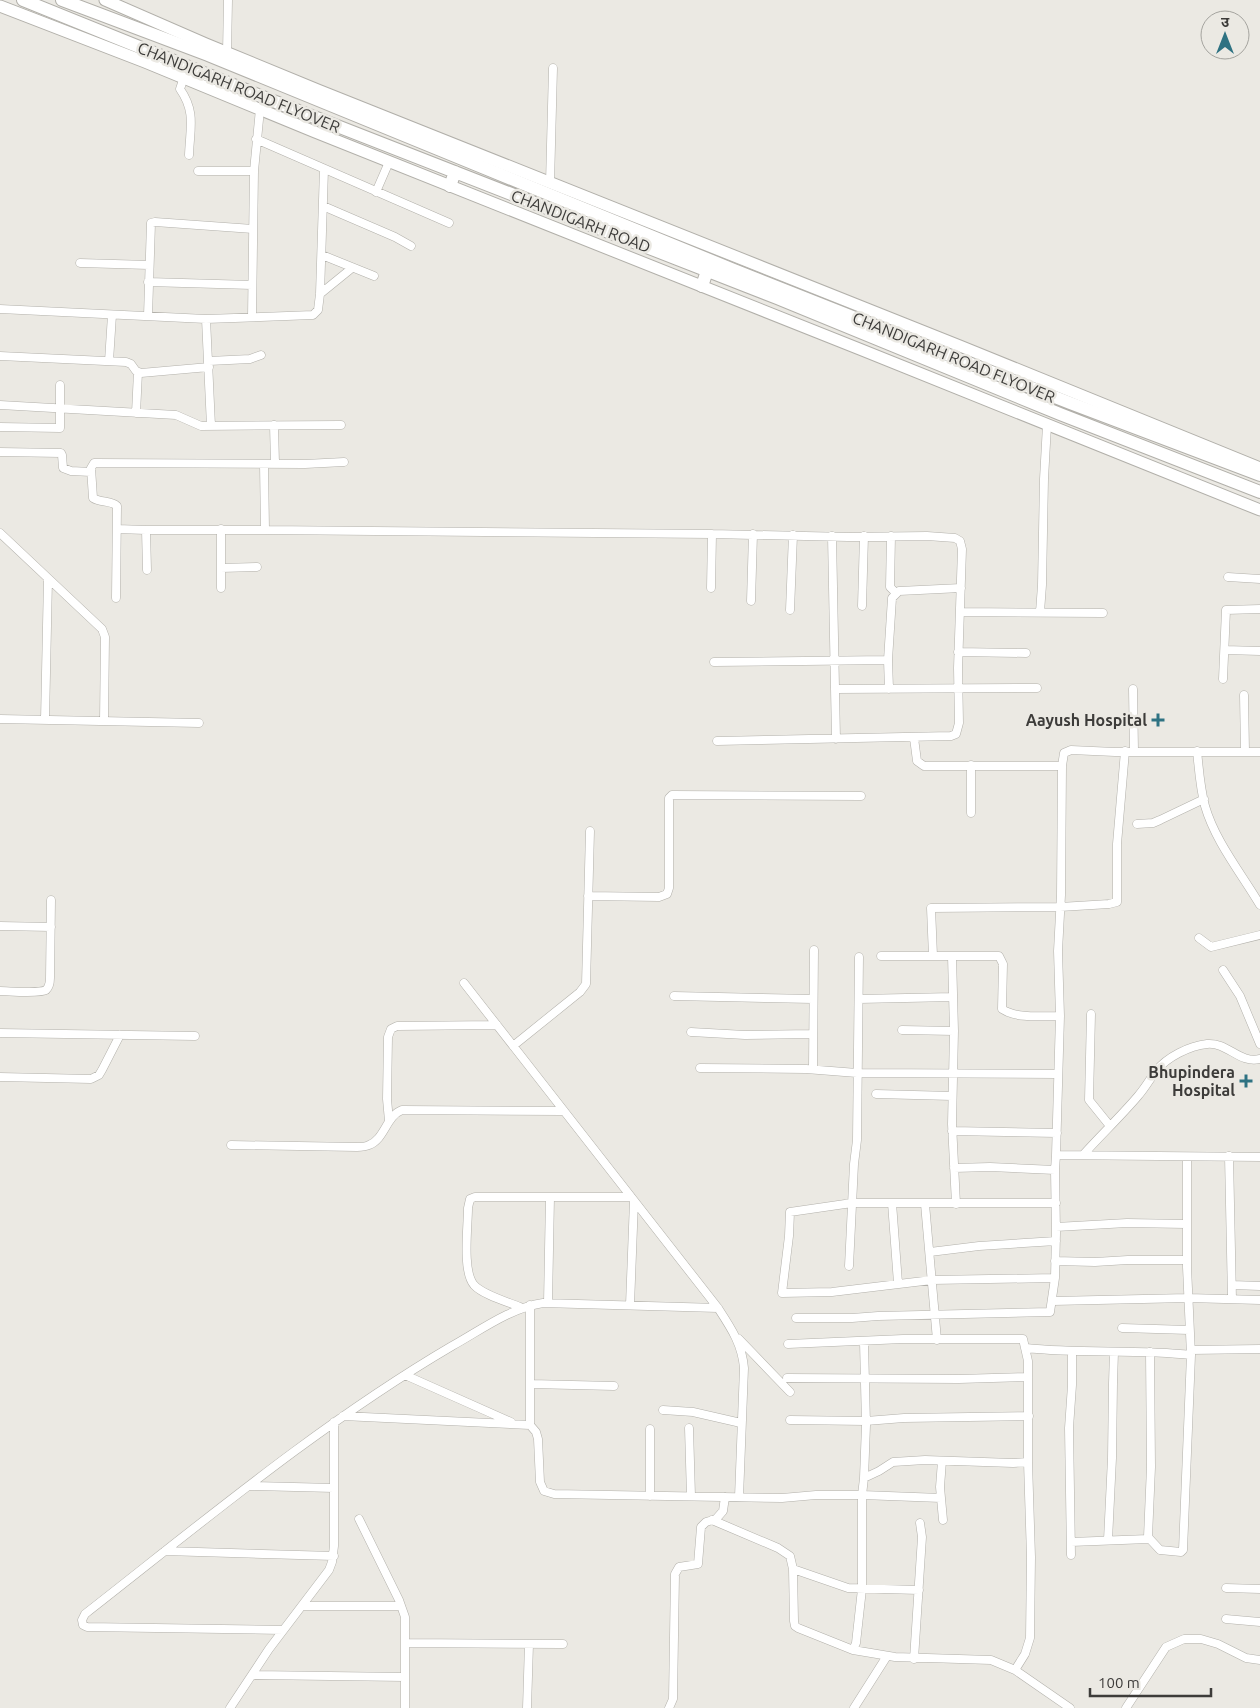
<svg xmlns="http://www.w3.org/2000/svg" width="1260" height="1708" font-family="Ubuntu,'Noto Sans Devanagari',sans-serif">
	<rect width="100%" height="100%" fill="#ebe9e3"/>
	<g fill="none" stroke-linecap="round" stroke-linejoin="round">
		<defs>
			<path id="minor" d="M227,53L228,0
				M184,77L180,89C196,112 190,128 189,155
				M256,139L449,223
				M198,171H254
				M550,183L553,68
				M376,192L389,162
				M323,206L395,237L411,246
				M322,255L374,276
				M80,263L149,265
				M148,282L252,285
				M320,294L352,268
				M0,309L206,319L313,315L318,310L320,294L324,169
				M148,316L151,223L155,222L253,229
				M252,317L254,171L260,109
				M206,319L211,426
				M0,356L126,362L131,364L136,371L141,373L209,367
				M109,361L112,315
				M209,361L250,359L261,355
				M0,405L176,415L201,426L341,425
				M136,413L138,372
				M274,425L275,464
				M0,427L60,428V385
				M0,452L61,453L62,455L63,468L71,471L91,472
				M117,529L146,530
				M221,529V588
				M265,530L712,534L848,537L927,536L955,538L960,541L962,549L958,668L959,723L956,734L951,736L717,741
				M0,533L102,629L105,637L104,721
				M832,536L836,739
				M891,536L890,587L896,593
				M221,568L257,567
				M147,570L146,530H265L264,464
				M1228,577L1260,579
				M711,588L712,534
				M116,598L117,506C111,500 100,503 93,498L91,468L94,463L305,464L344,462
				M751,601L753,534
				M862,606L864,536
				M790,610L793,535
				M961,612L1103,613
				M1040,612L1042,585L1044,479L1047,425
				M1225,650L1260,651
				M958,652L1026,653
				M714,662L888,660
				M1223,679L1226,610L1260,609
				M835,689L1037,688
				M889,689L888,660L892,598L899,591L961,588
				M1133,689L1134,751
				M1244,695L1245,752
				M0,719L199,723
				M45,720L48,579
				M914,738L917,761L924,766H1062
				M1197,751C1199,769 1200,788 1205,806C1215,841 1241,873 1260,905
				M1260,752H1115L1071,750L1064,753L1062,766L1061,895L1058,951L1060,1016L1056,1155L1260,1157
				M971,765V813
				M1137,824L1153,823L1160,820L1204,799
				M588,896L659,897L667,894L669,888V798L672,795L861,796
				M0,926L51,927
				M1199,938L1211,947L1260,935
				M881,956H999L1003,964L1002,1009C1017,1019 1042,1016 1060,1016
				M933,956L931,908L1060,907L1109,904L1117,902V844L1125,751
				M952,956L954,1031L952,1124L956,1204
				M1223,970L1240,996L1260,1044
				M464,983L718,1308C731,1328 742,1344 744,1368L739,1497
				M0,991C9,991 39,994 46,990C49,987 50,982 50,978L51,900
				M674,996L813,999
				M859,999L953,997
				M1091,1014L1089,1100L1110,1126
				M902,1030L954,1031
				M691,1032L745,1035L812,1034
				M0,1033L195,1036
				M513,1046L580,992L586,984L590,831
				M700,1068L806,1069L857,1073L1058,1074
				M813,1069L814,950
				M0,1077L91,1079L99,1075L102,1070L120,1035
				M876,1094L952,1096
				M389,1121L387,1099L388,1037L391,1029L397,1026L497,1025
				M952,1131L1057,1133
				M231,1145L357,1147C360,1147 365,1147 369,1145C385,1139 386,1116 402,1110L564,1111
				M1083,1155C1101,1135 1121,1116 1138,1096C1145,1088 1150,1079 1156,1071C1167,1057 1189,1046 1207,1044C1228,1042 1239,1064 1260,1059
				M1229,1156L1232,1299
				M954,1168L990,1167L1055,1170L1056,1155
				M892,1203L898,1283
				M925,1204L937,1340
				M1056,1227L1127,1223L1186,1224
				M930,1252L979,1246L1056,1241
				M1055,1261L1095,1262L1128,1260H1187
				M849,1266L854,1164L857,1140L859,957
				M1055,1278L932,1280L832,1292L782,1293L789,1236L790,1212L852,1203H1056
				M1232,1285L1260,1286
				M1053,1301L1188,1298L1260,1300
				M548,1303L550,1197
				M530,1305V1425
				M630,1305L634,1201
				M520,1307C508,1302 483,1295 474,1285C462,1271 468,1227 468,1208L470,1199L475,1197H631
				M796,1318H852L878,1316L1050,1312L1055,1278L1056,1233L1055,1170
				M1122,1328L1189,1330
				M739,1339L790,1392
				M788,1344L903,1339H1023L1028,1361V1462L1013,1463L925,1460L893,1462L879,1471L864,1478L866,1425L864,1342
				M1026,1348C1081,1354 1136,1349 1191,1355
				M1191,1350L1260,1349
				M1150,1352L1151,1467L1148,1537L1160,1550L1181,1552L1183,1550L1191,1355L1187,1267V1157
				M405,1375L511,1422
				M787,1378L959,1379L1028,1377
				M531,1384L614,1386
				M663,1410L693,1412L741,1423
				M343,1416L530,1425L536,1432L538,1439L540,1482L544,1491L554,1494L782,1498L816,1495H862V1589L856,1643L853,1650
				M790,1420L866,1421L904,1418L1029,1416
				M689,1428L691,1496
				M942,1461L940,1487L943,1520
				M864,1478L862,1495L941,1498
				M250,1486L334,1488
				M650,1496V1429
				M359,1519L399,1600L405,1617V1708
				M712,1520L778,1548L790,1556L793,1569L794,1621L795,1626L798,1628L853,1650L895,1657L991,1660L1015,1670L1070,1708
				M1108,1540L1112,1458L1113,1383L1114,1352
				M1071,1542L1148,1539
				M165,1551L334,1556
				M1071,1555L1069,1428L1072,1385V1351
				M793,1569L848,1588L919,1590
				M1226,1588L1260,1589
				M302,1606H401
				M1226,1619L1260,1622
				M283,1630L87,1627L83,1625L82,1620L85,1614C204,1521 321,1423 452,1346C481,1330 510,1308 543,1303L718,1308
				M406,1643L563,1644
				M914,1659L922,1537L920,1523
				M1015,1670L1025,1654L1030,1638L1031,1557L1028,1462
				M252,1675L405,1677
				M230,1708L269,1649L329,1570L332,1562L334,1546V1422
				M527,1708L529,1644
				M669,1708L673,1699L675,1574L679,1567L698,1564L701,1527L706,1522L716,1519L723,1511L725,1497
				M854,1708L887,1656
				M1126,1708L1166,1647L1184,1639H1201L1218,1644L1246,1658L1260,1660"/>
			<path id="secondary" d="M105,0L206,44L318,90L960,346L1260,468
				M0,6L145,62L315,132L862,350L1260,510"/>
			<path id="trunk" d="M23,0L263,97L777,298L1060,414L1260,492
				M62,0L208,55L734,270L1070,403L1260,475
				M450,186L455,172
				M702,286L707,271"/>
		</defs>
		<use href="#minor" stroke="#b2b0aa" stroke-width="9"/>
		<use href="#secondary" stroke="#b2b0aa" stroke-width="13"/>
		<use href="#trunk" stroke="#b2b0aa" stroke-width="14"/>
		<use href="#minor" stroke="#fff" stroke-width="8"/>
		<use href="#secondary" stroke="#fff" stroke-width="11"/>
		<use href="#trunk" stroke="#fff" stroke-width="12"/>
	</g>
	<g fill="#2e7282" stroke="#ebe9e3" stroke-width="2">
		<path d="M1155.5 712.5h5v5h5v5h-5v5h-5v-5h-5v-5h5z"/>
		<path d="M1243.5 1073.5h5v5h5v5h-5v5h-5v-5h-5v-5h5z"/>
	</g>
	<g text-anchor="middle" stroke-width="5" stroke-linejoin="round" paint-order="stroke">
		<g font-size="16" fill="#3d3c3a" stroke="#ebe9e3">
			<text transform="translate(239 87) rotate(22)" y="6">CHANDIGARH ROAD FLYOVER</text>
			<text transform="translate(581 221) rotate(21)" y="6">CHANDIGARH ROAD</text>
			<text transform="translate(954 357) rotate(22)" y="6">CHANDIGARH ROAD FLYOVER</text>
		</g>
		<g font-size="16" font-weight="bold" fill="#3d3c3a" stroke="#ebe9e3" text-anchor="end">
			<text x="1147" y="726">Aayush Hospital</text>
			<text x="1235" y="1078">Bhupindera<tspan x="1235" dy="18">Hospital</tspan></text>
		</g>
	</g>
	<g transform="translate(1225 35)"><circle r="24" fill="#ebe9e3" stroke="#a5a49f"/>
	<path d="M0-4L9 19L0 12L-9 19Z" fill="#2e7282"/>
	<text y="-8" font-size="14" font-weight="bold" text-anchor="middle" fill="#3d3c3a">उ</text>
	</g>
	<path d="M1090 1688v8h121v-8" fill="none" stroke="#3d3c3a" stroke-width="2.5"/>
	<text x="1098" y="1688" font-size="15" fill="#3d3c3a" stroke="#ebe9e3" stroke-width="4" paint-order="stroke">100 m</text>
</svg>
